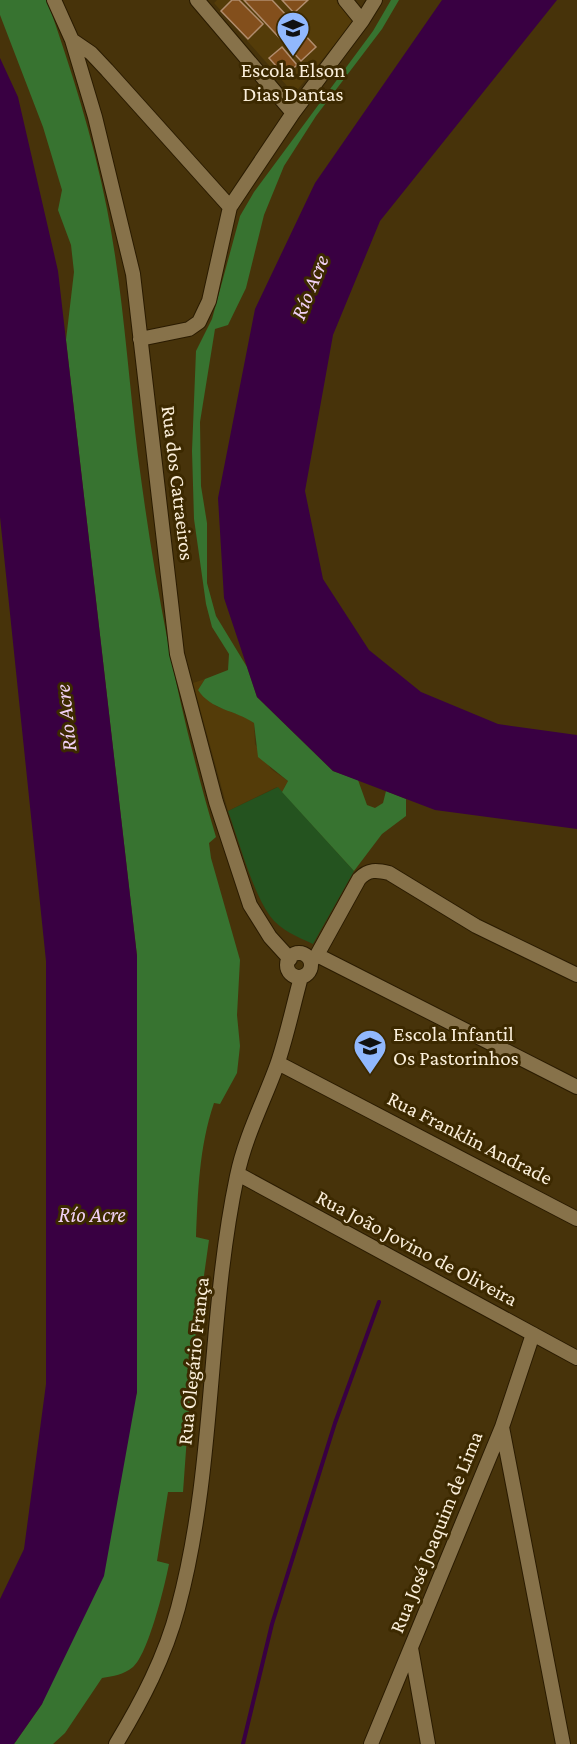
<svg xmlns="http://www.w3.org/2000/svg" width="577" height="1744" font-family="'Crimson Pro',serif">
	<rect width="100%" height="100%" fill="#47330a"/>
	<path fill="#543c09" d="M217,0H336L354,21L294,94L214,3Z
		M205,679L198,690L216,706L245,717L254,723L255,744L271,769L288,781L282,792L277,787L228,811L193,683Z"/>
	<path fill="#24531f" d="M278,787L354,871L313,944C298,937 280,930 270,916C252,891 239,841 228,811Z"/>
	<path fill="#377330" d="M0,0H47C71,69 93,137 107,209C123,290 128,374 138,456C155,587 178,710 216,837L209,843L211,858L240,960L237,1015L240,1046L237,1073L220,1104L214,1103C199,1147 198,1192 196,1237L209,1240L193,1353L183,1492H168L157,1561L169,1564C165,1585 148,1655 133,1667C123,1675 114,1676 102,1678L65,1733L53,1744H14L42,1704L137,1392V956L66,340L74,272L71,245L58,210L62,190L43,127L0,15Z
		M391,0H399L382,29L316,116L284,166L264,215L246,288L228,325L215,329L200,422L201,486L207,523V583L216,616L247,667L257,697L333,771L358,780L367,805L375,808L383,803L386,791L406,799V816L382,834L354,871L282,792L288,781L258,757L254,723C235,710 211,710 198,690L205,679L228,670L229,654L212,627L206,604L194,519L192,451L196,351L212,319L240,216L254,192L373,31Z"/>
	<path fill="#390042" d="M442,0H557L380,221L333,335L305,491L323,579L369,650L421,692L498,724L577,735V829L435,810L333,771L257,697L224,598L218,498L255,309L315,183Z
		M0,58L18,97L58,271L137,956V1392L104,1576L42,1704L14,1744H0V1599L24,1549L46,1384V961L0,517Z"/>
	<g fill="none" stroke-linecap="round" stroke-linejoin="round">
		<path stroke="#390042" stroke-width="4" d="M243,1744L272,1624L335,1423L379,1302"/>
	</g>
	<path fill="#834f1c" stroke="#b18d6e" stroke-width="1.5" d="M232,0H239L263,24L248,39L221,11Z
		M244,0H272L316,47L301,61Z
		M282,0H308L294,13Z
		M282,47L297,65L285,76L269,58Z"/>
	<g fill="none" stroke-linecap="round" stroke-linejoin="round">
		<defs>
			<path id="minor" d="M54,0L72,40L95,117L133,274L177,654L216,802L250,905L270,937L290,959
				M197,0L293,113
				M345,0L362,21
				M72,40L91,53L107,70L230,207
				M140,339L189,329L199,322L209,301L230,207L293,113L362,21L375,0
				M287 965a12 12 0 1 1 24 0a12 12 0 1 1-24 0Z
				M317,955L577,1087
				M311,962L317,955L359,879C368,869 377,870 389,873L476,926L577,975
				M278,1063L577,1219
				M238,1174L577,1358
				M502,1427L563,1744
				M411,1648L428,1744
				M116,1744C142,1701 165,1657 178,1608C216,1467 207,1318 237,1176C245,1137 264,1101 277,1065C287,1036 293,1006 301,977
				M371,1744L502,1427L533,1334"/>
		</defs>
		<use href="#minor" stroke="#2a1b00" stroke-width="16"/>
		<use href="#minor" stroke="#87724a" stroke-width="14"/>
	</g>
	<defs>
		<symbol id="school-pin" viewBox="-11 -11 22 30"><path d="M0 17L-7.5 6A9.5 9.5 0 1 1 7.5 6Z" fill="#91b8fd" stroke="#3c2900"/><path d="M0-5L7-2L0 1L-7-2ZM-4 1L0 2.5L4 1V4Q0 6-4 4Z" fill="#111"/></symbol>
	</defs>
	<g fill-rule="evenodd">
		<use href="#school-pin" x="274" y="9" width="38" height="52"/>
		<use href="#school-pin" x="351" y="1027" width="38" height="52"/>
	</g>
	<g text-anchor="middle" stroke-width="6" stroke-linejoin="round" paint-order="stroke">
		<g font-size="21" fill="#faeed9" stroke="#3c2900">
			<text x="293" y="77">Escola Elson<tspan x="293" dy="24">Dias Dantas</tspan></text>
			<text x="393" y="1041" text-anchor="start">Escola Infantil<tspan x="393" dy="24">Os Pastorinhos</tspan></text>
		</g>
		<g font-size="21" fill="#faeed9" stroke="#3c2900">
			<text transform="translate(178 483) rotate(83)" y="7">Rua dos Catraeiros</text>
			<text transform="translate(470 1138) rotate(27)" y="7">Rua Franklin Andrade</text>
			<text transform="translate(417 1248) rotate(28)" y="7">Rua João Jovino de Oliveira</text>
			<text transform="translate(193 1361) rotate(-84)" y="7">Rua Olegário França</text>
			<text transform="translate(436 1532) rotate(-68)" y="7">Rua José Joaquim de Lima</text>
		</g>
		<g font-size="22" font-style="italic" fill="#f0d0f4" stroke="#3c2900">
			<text transform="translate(309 287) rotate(-68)" y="8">Río Acre</text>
			<text transform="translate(65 718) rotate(-96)" y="8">Río Acre</text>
			<text x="92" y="1222">Río Acre</text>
		</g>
	</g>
</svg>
